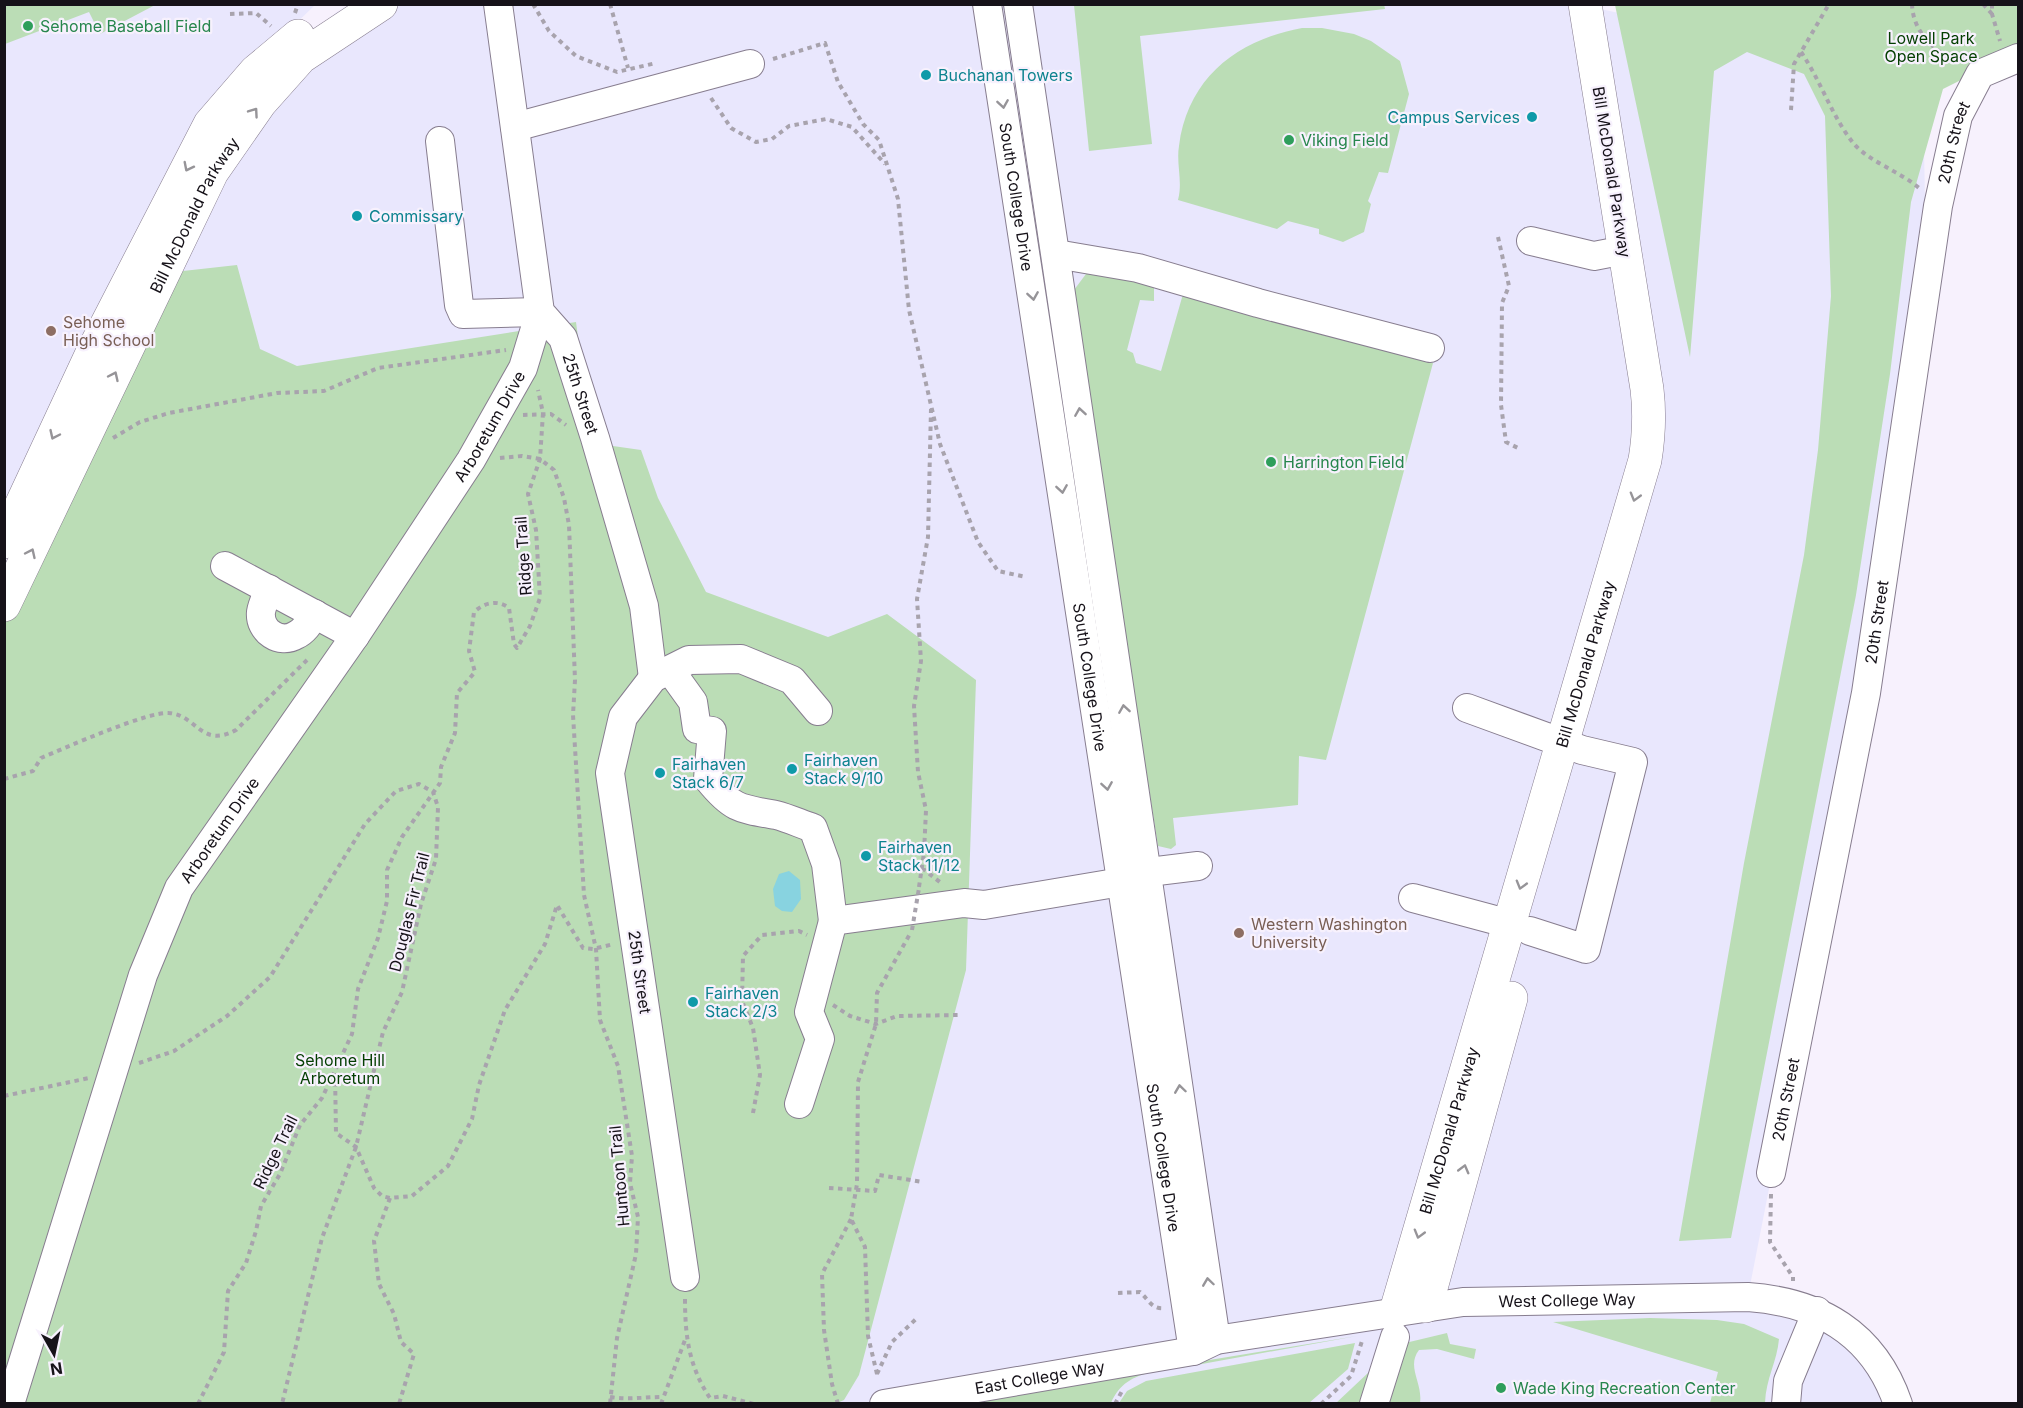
<svg xmlns="http://www.w3.org/2000/svg" width="2023" height="1408" font-family="Inter,sans-serif">
	<rect width="100%" height="100%" fill="#f7f1fd"/>
	<path fill="#e9e7fd" d="M1594,4L1596,8L1912,77L1924,149L1925,200L1866,693L1748,1296L1817,1311L1898,1403H724L123,392L264,74L337,12L352,5Z
		M5,5H315L251,67L5,522Z"/>
	<path fill="#bbddb6" d="M5,4H155V5L100,34L89,12L5,44Z
		M1384,4L1385,9L1140,36L1152,144L1089,151L1074,5Z
		M1615,5H2018V54L2009,56L1943,89L1911,202L1890,374L1856,595L1731,1238L1679,1241L1744,863L1804,555L1818,450L1831,296L1825,116L1804,74L1747,52L1714,71L1690,357Z
		M1302,28H1322L1354,34L1371,41L1400,61L1409,94L1388,173L1379,172L1368,201L1371,204L1364,232L1343,242L1319,234V229L1288,221L1277,229L1178,200C1183,182 1176,164 1179,146C1188,77 1238,40 1302,28Z
		M237,265L260,349L297,366L576,322L592,443L641,450L658,498L706,592L828,637L887,614L976,680L966,970L859,1375L844,1400L835,1404H5V611L183,271Z
		M1096,270L1151,284L1154,288V301L1140,300L1127,350L1133,353L1136,363L1161,371L1183,294L1433,363L1326,760L1299,756L1298,805L1173,818L1176,845L1171,849L1158,846L1071,294L1086,274Z
		M1650,1318L1717,1320L1744,1324L1779,1339C1777,1362 1766,1378 1765,1403H1710L1718,1372L1553,1322Z
		M1447,1333L1450,1344L1476,1349L1474,1359L1437,1349L1419,1350C1406,1367 1423,1383 1420,1403L1384,1404L1401,1344Z
		M1357,1336L1180,1368L1179,1365Z
		M1355,1343L1348,1369L1309,1403H1119L1127,1391L1146,1381Z
		M1152,1369L1153,1372C1133,1376 1119,1384 1111,1403L953,1404Z
		M1369,1372L1364,1403L1335,1404Z"/>
	<path fill="#88d3e0" d="M789,871L800,880L801,899L792,912L782,911L775,906L773,889L779,874Z"/>
	<g fill="none" stroke-linecap="round" stroke-linejoin="round">
		<defs>
			<g id="minor">
				<path id="s1" d="M498,4L540,312L563,338L595,438L644,606L653,678"/>
				<path id="s2" d="M987,4L1193,1351"/>
				<path d="M1018,4L1216,1340"/>
				<path d="M515,127L750,64"/>
				<path d="M440,141L459,305L463,314L540,312"/>
				<path d="M1531,241L1594,256L1625,250"/>
				<path d="M1056,254L1138,268L1258,303L1430,348"/>
				<path d="M225,566L355,636"/>
				<path d="M269,589C266,597 262,605 261,612C259,631 280,645 296,635C305,631 310,622 315,614"/>
				<path d="M670,670L693,702L697,729L712,731L708,779C732,809 740,809 776,815C788,818 801,824 813,828L826,864L833,921"/>
				<path d="M1467,708L1582,750L1633,762L1586,949L1530,931"/>
				<path d="M1413,898L1510,924"/>
				<path d="M799,1104L820,1039L809,1012L833,921L964,903L984,905L1121,882L1149,872L1198,866"/>
				<path id="s3" d="M1771,1173L1866,693L1938,206L1958,116L1980,74L2018,58"/>
				<path d="M685,1277L610,773L623,717L653,678L689,660L741,659L792,680L818,711"/>
				<path id="s4" d="M10,1404L143,975L179,888L355,636L471,460L523,368L540,312"/>
				<path id="s5" d="M884,1404L1193,1351L1216,1340L1463,1302L1748,1297C1819,1302 1874,1333 1898,1404"/>
				<path d="M1374,1404L1395,1337"/>
				<path d="M1786,1404L1788,1381L1817,1311"/>
			</g>
			<g id="major">
				<path d="M4,542L94,349L210,124L255,72L298,36"/>
				<path id="s6" d="M4,605L212,172L260,103L301,57L381,4"/>
				<path d="M1426,1306L1511,998"/>
				<path id="s7" d="M1396,1311L1645,460C1649,435 1650,414 1647,389L1585,4"/>
			</g>
		</defs>
		<use href="#minor" stroke="#877d8f" stroke-width="30"/>
		<use href="#major" stroke="#877d8f" stroke-width="34"/>
		<path stroke="#a8a3ad" stroke-width="4" stroke-dasharray="4.5 4.5" stroke-linecap="butt" d="M533,4L549,31L576,56L617,72L656,63
			M610,4L628,68
			M1912,4C1913,34 1936,52 1960,64
			M1983,4L1992,14
			M1992,4V14L2000,41
			M295,13L298,4
			M230,14L256,13L271,26
			M1801,52C1821,81 1832,117 1854,144C1870,162 1899,171 1919,188
			M773,59L825,43L838,82L863,124L879,140L898,199L909,310L940,444L978,542L998,571L1026,577
			M711,98L731,128L756,142L772,139L789,126L826,119L852,127L885,164
			M1791,110L1794,64L1829,4
			M1498,237L1509,286L1502,303L1501,405L1506,442L1518,448
			M523,415L551,414L566,425
			M113,438L140,422L169,413L277,393L324,391L378,368L506,350
			M500,458L522,456L540,459L554,470L564,498L569,525L575,680L573,715L584,895L596,949L600,1020L618,1066L632,1156L630,1183L638,1217L636,1254L617,1338L610,1404
			M4,779L33,771L41,758C65,748 148,711 169,713C197,715 201,749 236,730L307,660
			M922,868L941,883
			M919,887L924,853L926,810L918,772L914,706L921,661L917,599L928,537L931,409
			M833,1005L850,1016L876,1024L897,1016L960,1015
			M139,1063L174,1051L227,1016L270,977L365,824L396,791L419,784L433,792L438,807L436,859L421,904L402,992L383,1032L356,1147L322,1238L282,1404
			M335,1073L336,1133L356,1147L374,1188L382,1196L390,1198L412,1196L448,1166L472,1119L479,1085L505,1010L545,944L557,905L583,948L593,949L614,944
			M4,1096L89,1078
			M753,1113L760,1075L753,1028L742,1001L743,956L762,935L799,931L807,935
			M829,1188L875,1191L879,1175L923,1182
			M1771,1194L1770,1242L1793,1277V1281
			M390,1198L374,1241L379,1284L394,1314L401,1342L414,1354L399,1404
			M1118,1293L1140,1292C1149,1300 1152,1310 1165,1308
			M685,1299C685,1336 689,1367 710,1398L723,1396L754,1404
			M877,1374L868,1336L865,1247L851,1219L857,1184L858,1082L876,1024L877,993L911,932
			M877,1374L892,1342L917,1318
			M610,1397C629,1400 644,1397 663,1397
			M198,1404L224,1352L228,1291L246,1263L256,1231L261,1206L280,1174L300,1125L322,1098L352,1034L358,989L378,938L387,901V870L402,837L440,783L441,767L455,733L457,693L475,672L469,651L474,612C484,603 497,599 509,608L514,644L517,648L530,626L540,598L536,530L528,494L540,459L543,413L538,390
			M661,1404L685,1340
			M838,1404L832,1384L824,1330L822,1274L851,1219
			M1115,1404L1122,1391
			M1321,1404L1351,1376L1362,1341"/>
		<use href="#minor" stroke="#fff" stroke-width="28"/>
		<use href="#major" stroke="#fff" stroke-width="33"/>
		<path stroke="#a8a3ad" stroke-width="4" stroke-dasharray="4.5 4.5" stroke-linecap="butt" d="M912,930L919,888"/>
	</g>
	<defs><path id="oneway-chevron" d="M-2-3.5L2.5 0L-2 3.5" fill="none" stroke-width="1.6" stroke-linecap="round" stroke-linejoin="round" transform="scale(1.5)"/></defs>
	<g stroke="#969498">
		<use href="#oneway-chevron" transform="translate(1003 104) rotate(81)"/>
		<use href="#oneway-chevron" transform="translate(254 112) rotate(-55)"/>
		<use href="#oneway-chevron" transform="translate(188 167) rotate(117)"/>
		<use href="#oneway-chevron" transform="translate(1033 296) rotate(81)"/>
		<use href="#oneway-chevron" transform="translate(114 376) rotate(-65)"/>
		<use href="#oneway-chevron" transform="translate(1080 412) rotate(-99)"/>
		<use href="#oneway-chevron" transform="translate(54 435) rotate(115)"/>
		<use href="#oneway-chevron" transform="translate(1062 489) rotate(81)"/>
		<use href="#oneway-chevron" transform="translate(1635 497) rotate(106)"/>
		<use href="#oneway-chevron" transform="translate(31 553) rotate(-65)"/>
		<use href="#oneway-chevron" transform="translate(1124 709) rotate(-99)"/>
		<use href="#oneway-chevron" transform="translate(1107 786) rotate(81)"/>
		<use href="#oneway-chevron" transform="translate(1521 885) rotate(106)"/>
		<use href="#oneway-chevron" transform="translate(1180 1089) rotate(-98)"/>
		<use href="#oneway-chevron" transform="translate(1464 1169) rotate(-75)"/>
		<use href="#oneway-chevron" transform="translate(1419 1234) rotate(106)"/>
		<use href="#oneway-chevron" transform="translate(1208 1282) rotate(-98)"/>
	</g>
	<g fill="#2e9e5b" stroke="#f7f1fd" stroke-width="2">
		<circle cx="28" cy="26" r="6"/>
		<circle cx="1289" cy="140" r="6"/>
		<circle cx="1271" cy="462" r="6"/>
		<circle cx="1501" cy="1388" r="6"/>
	</g>
	<g fill="#0f9aa8" stroke="#f7f1fd" stroke-width="2">
		<circle cx="926" cy="75" r="6"/>
		<circle cx="1532" cy="117" r="6"/>
		<circle cx="357" cy="216" r="6"/>
		<circle cx="792" cy="769" r="6"/>
		<circle cx="660" cy="773" r="6"/>
		<circle cx="866" cy="856" r="6"/>
		<circle cx="693" cy="1002" r="6"/>
	</g>
	<g fill="#8d6e63" stroke="#f7f1fd" stroke-width="2">
		<circle cx="51" cy="331" r="6"/>
		<circle cx="1239" cy="933" r="6"/>
	</g>
	<g text-anchor="middle" stroke-width="4.5" stroke-linejoin="round" paint-order="stroke">
		<g font-size="16" fill="#27864d" stroke="#f7f1fd" text-anchor="start">
			<text x="40" y="32">Sehome Baseball Field</text>
			<text x="1301" y="146">Viking Field</text>
			<text x="1283" y="468">Harrington Field</text>
			<text x="1513" y="1394">Wade King Recreation Center</text>
		</g>
		<g font-size="16" fill="#033e00" stroke="#f7f1fd">
			<text x="1931" y="44">Lowell Park<tspan x="1931" dy="18">Open Space</tspan></text>
			<text x="340" y="1066">Sehome Hill<tspan x="340" dy="18">Arboretum</tspan></text>
		</g>
		<g font-size="16" fill="#0d838f" stroke="#f7f1fd" text-anchor="start">
			<text x="938" y="81">Buchanan Towers</text>
			<text x="1520" y="123" text-anchor="end">Campus Services</text>
			<text x="369" y="222">Commissary</text>
			<text x="804" y="766">Fairhaven<tspan x="804" dy="18">Stack 9/10</tspan></text>
			<text x="672" y="770">Fairhaven<tspan x="672" dy="18">Stack 6/7</tspan></text>
			<text x="878" y="853">Fairhaven<tspan x="878" dy="18">Stack 11/12</tspan></text>
			<text x="705" y="999">Fairhaven<tspan x="705" dy="18">Stack 2/3</tspan></text>
		</g>
		<g font-size="16" fill="#161219" stroke="#f7f1fd">
			<text dy="6" stroke="none"><textPath href="#s3" startOffset="1047">20th Street</textPath></text>
			<text transform="translate(1612 172) rotate(81)" y="6">Bill McDonald Parkway</text>
			<text dy="6" stroke="none"><textPath href="#s2" startOffset="195">South College Drive</textPath></text>
			<text dy="6" stroke="none"><textPath href="#s6" startOffset="434">Bill McDonald Parkway</textPath></text>
			<text dy="6" stroke="none"><textPath href="#s1" startOffset="404">25th Street</textPath></text>
			<text dy="6" stroke="none"><textPath href="#s4" startOffset="1100">Arboretum Drive</textPath></text>
			<text transform="translate(523 556) rotate(-94)" y="6">Ridge Trail</text>
			<text dy="6" stroke="none"><textPath href="#s3" startOffset="561">20th Street</textPath></text>
			<text dy="6" stroke="none"><textPath href="#s7" startOffset="674">Bill McDonald Parkway</textPath></text>
			<text dy="6" stroke="none"><textPath href="#s2" startOffset="681">South College Drive</textPath></text>
			<text dy="6" stroke="none"><textPath href="#s4" startOffset="614">Arboretum Drive</textPath></text>
			<text transform="translate(409 912) rotate(-76)" y="6">Douglas Fir Trail</text>
			<text transform="translate(640 972) rotate(82)" y="6">25th Street</text>
			<text dy="6" stroke="none"><textPath href="#s3" startOffset="75">20th Street</textPath></text>
			<text dy="6" stroke="none"><textPath href="#s7" startOffset="188">Bill McDonald Parkway</textPath></text>
			<text transform="translate(275 1152) rotate(-64)" y="6">Ridge Trail</text>
			<text dy="6" stroke="none"><textPath href="#s2" startOffset="1167">South College Drive</textPath></text>
			<text transform="translate(619 1176) rotate(-95)" y="6">Huntoon Trail</text>
			<text dy="6" stroke="none"><textPath href="#s5" startOffset="693">West College Way</textPath></text>
			<text dy="6" stroke="none"><textPath href="#s5" startOffset="158">East College Way</textPath></text>
		</g>
		<g font-size="16" fill="#785e54" stroke="#f7f1fd" text-anchor="start">
			<text x="63" y="328">Sehome<tspan x="63" dy="18">High School</tspan></text>
			<text x="1251" y="930">Western Washington<tspan x="1251" dy="18">University</tspan></text>
		</g>
	</g>
	<rect width="2023" height="1408" fill="none" stroke="#161219" stroke-width="12"/>
	<g transform="translate(54 1354) rotate(171)" stroke="#f7f1fd" stroke-width="4.5" paint-order="stroke">
	<path d="M0-4.5L10 22L0 15L-10 22Z" fill="#161219"/>
	<text y="-9" font-size="16" font-weight="bold" text-anchor="middle" fill="#161219">N</text>
	</g>
</svg>
